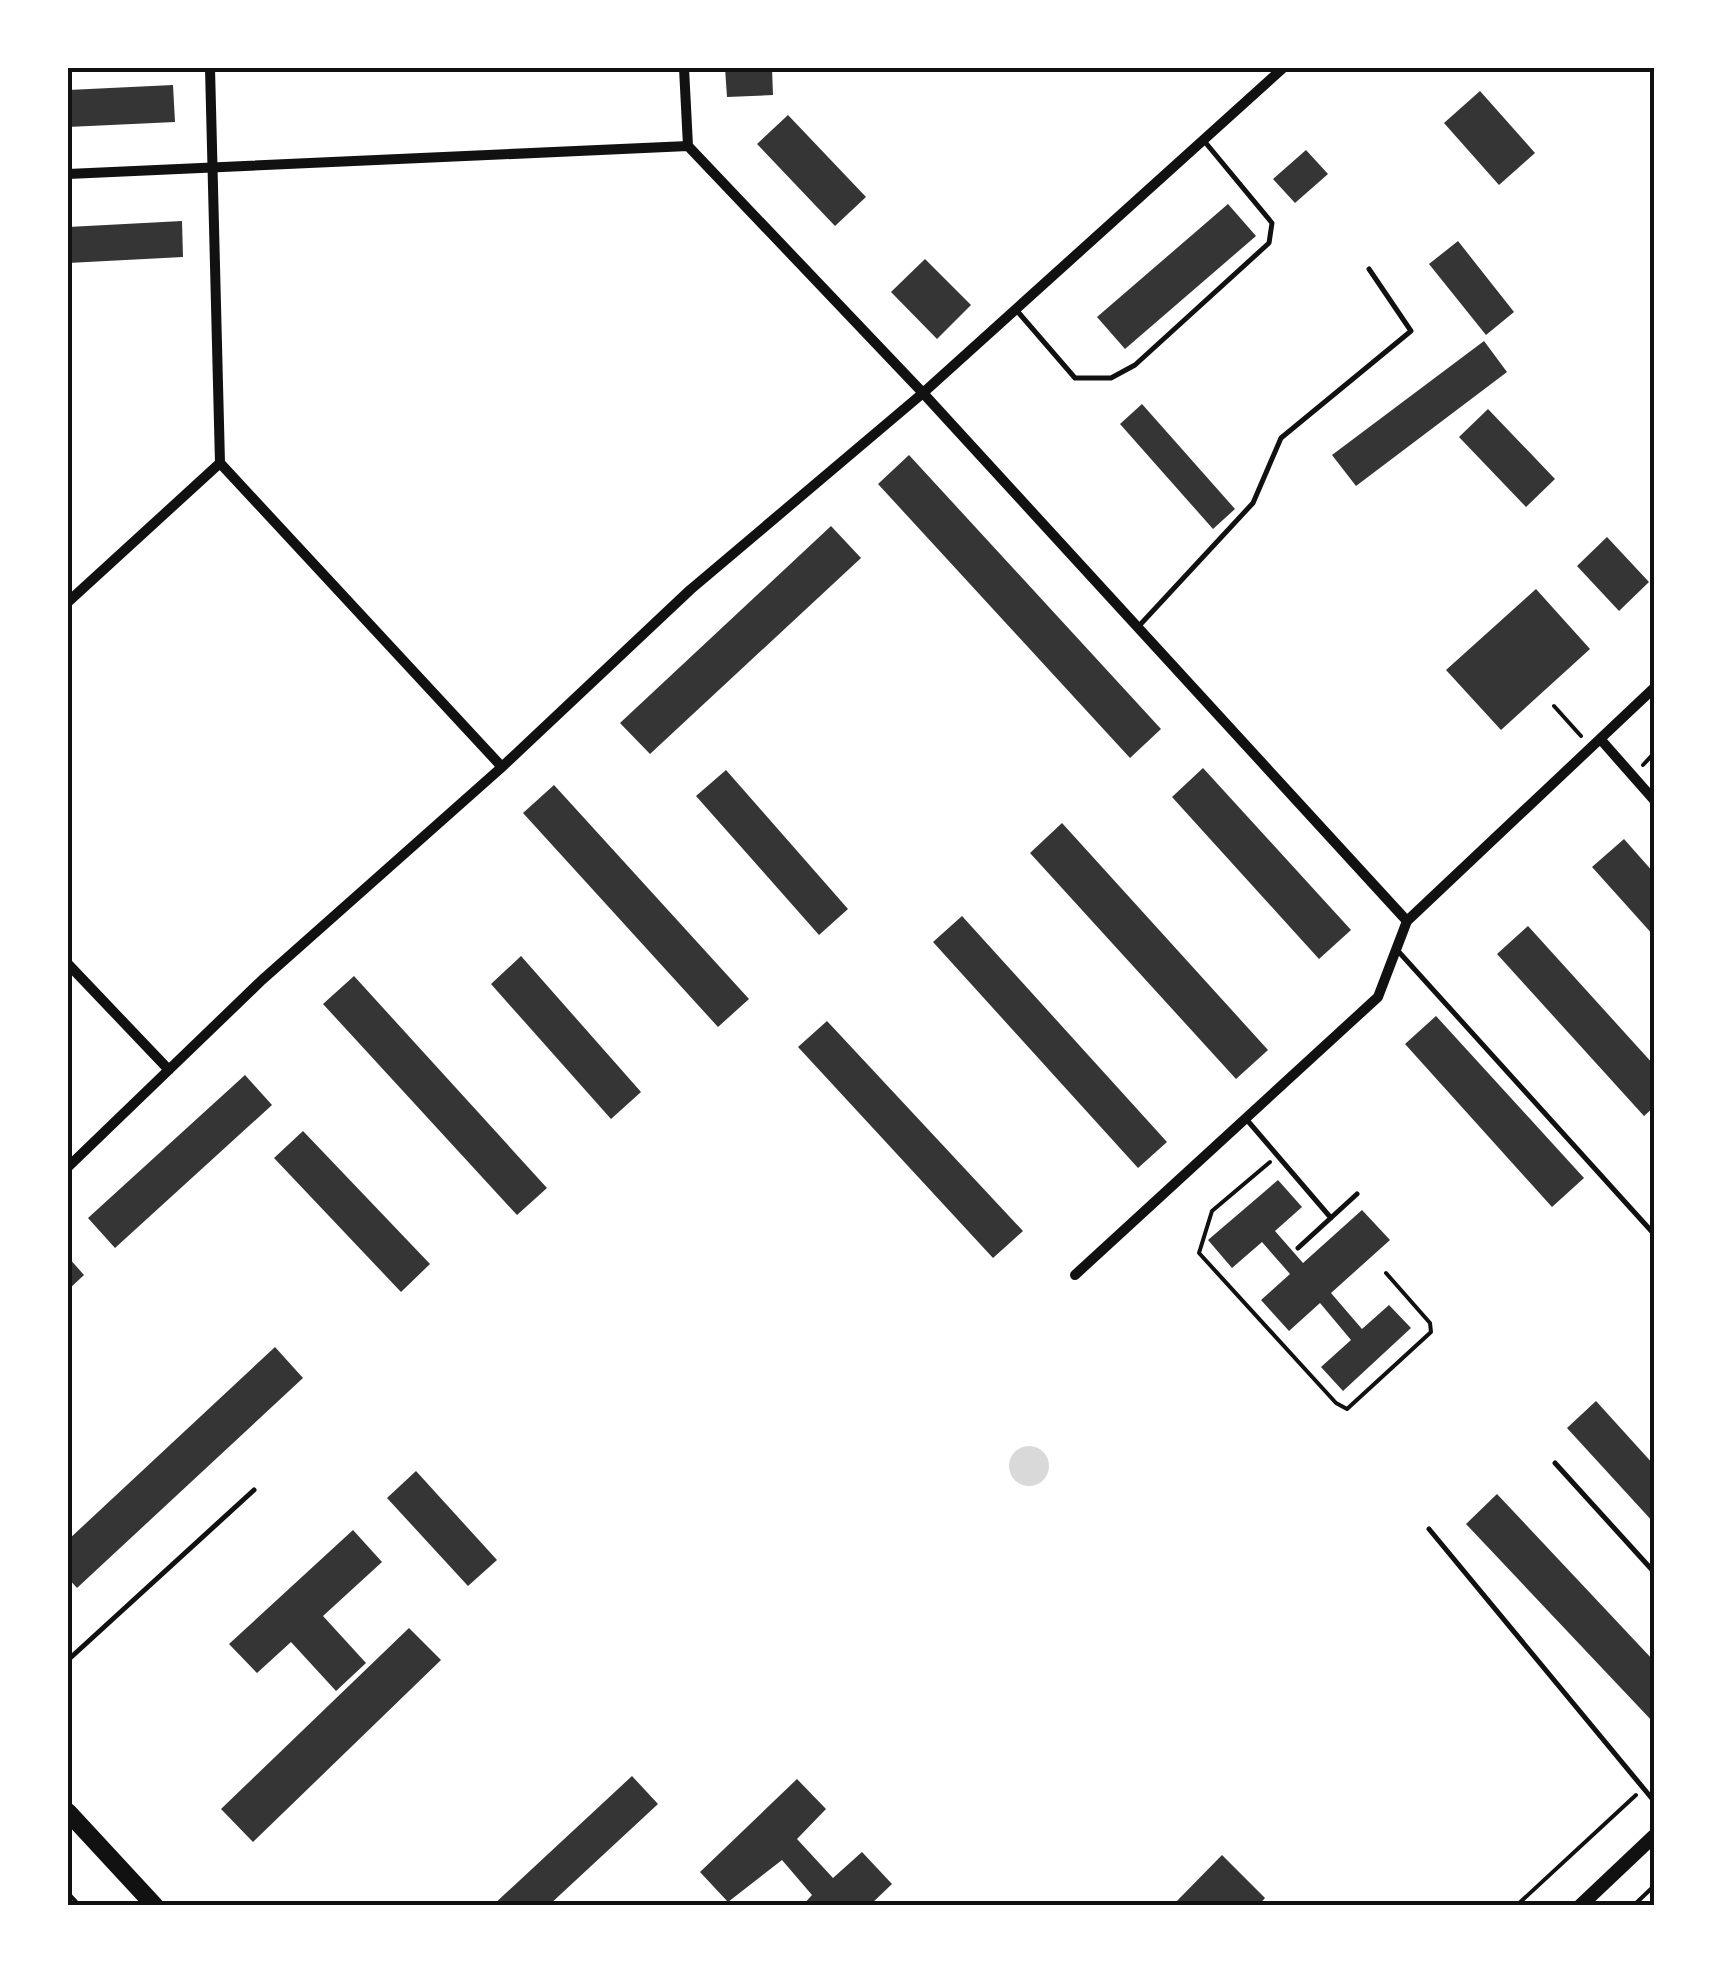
<svg xmlns="http://www.w3.org/2000/svg" width="1722" height="1973" font-family="Inter,sans-serif">
	<rect width="100%" height="100%" fill="#fff"/>
	<path fill="#d9d9d9" d="M1009 1466a20 20 0 1 1 40 0a20 20 0 1 1-40 0Z"/>
	<path fill="#353535" d="M725,68H772L773,95L727,97Z
		M173,85L175,122L68,127V90Z
		M1480,91L1535,153L1499,185L1444,123Z
		M788,115L866,197L835,226L757,144Z
		M1306,150L1328,174L1295,203L1273,179Z
		M1228,204L1256,236L1125,349L1097,317Z
		M182,221L183,257L68,263V227Z
		M1458,241L1514,312L1486,335L1429,264Z
		M925,259L971,305L937,339L891,292Z
		M1484,341L1507,372L1356,486L1332,455Z
		M1142,404L1235,509L1213,529L1120,424Z
		M1488,409L1555,479L1526,507L1459,437Z
		M909,455L1161,729L1130,758L878,484Z
		M831,526L861,558L650,754L620,723Z
		M1607,537L1649,582L1619,611L1577,566Z
		M1536,589L1590,649L1501,730L1446,670Z
		M1203,768L1351,930L1319,959L1172,797Z
		M726,770L848,909L819,935L696,796Z
		M554,785L749,999L718,1027L523,813Z
		M1062,823L1268,1050L1236,1079L1030,853Z
		M1624,839L1654,873V936L1592,867Z
		M962,916L1167,1142L1138,1168L933,942Z
		M1528,926L1654,1065V1107L1644,1116L1497,954Z
		M521,956L641,1092L611,1119L491,984Z
		M354,976L547,1188L517,1215L323,1004Z
		M1436,1016L1584,1178L1552,1207L1405,1044Z
		M827,1021L1023,1231L993,1258L798,1047Z
		M245,1075L272,1105L115,1248L88,1218Z
		M303,1131L430,1264L401,1292L274,1158Z
		M1278,1180L1302,1207L1275,1231L1303,1263L1362,1210L1390,1240L1331,1293L1362,1329L1389,1305L1411,1328L1343,1391L1321,1367L1351,1340L1320,1303L1289,1331L1261,1300L1290,1274L1262,1242L1232,1268L1208,1240Z
		M68,1257L84,1275L68,1290Z
		M275,1347L303,1378L77,1588L68,1578V1540Z
		M1596,1401L1654,1465V1523L1567,1428Z
		M416,1471L497,1560L468,1586L387,1498Z
		M1497,1494L1654,1661V1723L1466,1524Z
		M353,1530L382,1562L323,1616L366,1663L336,1691L291,1642L257,1673L229,1644Z
		M409,1628L441,1660L253,1842L221,1809Z
		M632,1776L658,1804L548,1906H492Z
		M797,1779L826,1809L797,1839L833,1878L862,1852L892,1884L869,1906H802L812,1895L782,1860L728,1902L700,1872Z
		M1222,1855L1265,1898L1258,1906H1172Z"/>
	<g fill="none" stroke-linecap="round" stroke-linejoin="round">
		<path stroke="#111" stroke-width="4" d="M1554,706L1581,736
			M1643,765L1654,753
			M1270,1162L1212,1211L1199,1253L1336,1403L1347,1409L1431,1332L1430,1323L1386,1273
			M68,1893L80,1906
			M1516,1906L1636,1795
			M1633,1906L1654,1886"/>
		<path stroke="#111" stroke-width="5" d="M1018,312L1075,378H1111L1135,365L1269,243L1272,223L1205,142
			M1138,627L1253,503L1281,438L1411,331L1369,269
			M1398,951L1654,1234
			M1247,1120L1331,1218
			M1298,1248L1357,1194
			M1555,1463L1654,1572
			M1429,1529L1654,1801
			M68,1660L254,1490"/>
		<path stroke="#111" stroke-width="10" d="M684,68L688,146L923,393L1407,921
			M68,174L688,146
			M220,463L502,767
			M68,602L220,463L210,68
			M1602,741L1654,800
			M68,964L169,1070
			M68,1167L262,980L502,767L690,590L923,393L1283,68
			M1075,1275L1378,997L1407,921L1654,688"/>
		<path stroke="#111" stroke-width="14" d="M1580,1906L1654,1836"/>
		<path stroke="#111" stroke-width="18" d="M68,1812L155,1906"/>
	</g>
	<rect width="1722" height="1973" fill="none" stroke="#ffffff" stroke-width="140"/>
	<rect x="70" y="70" width="1582" height="1833" fill="none" stroke="#111" stroke-width="4"/>
</svg>
